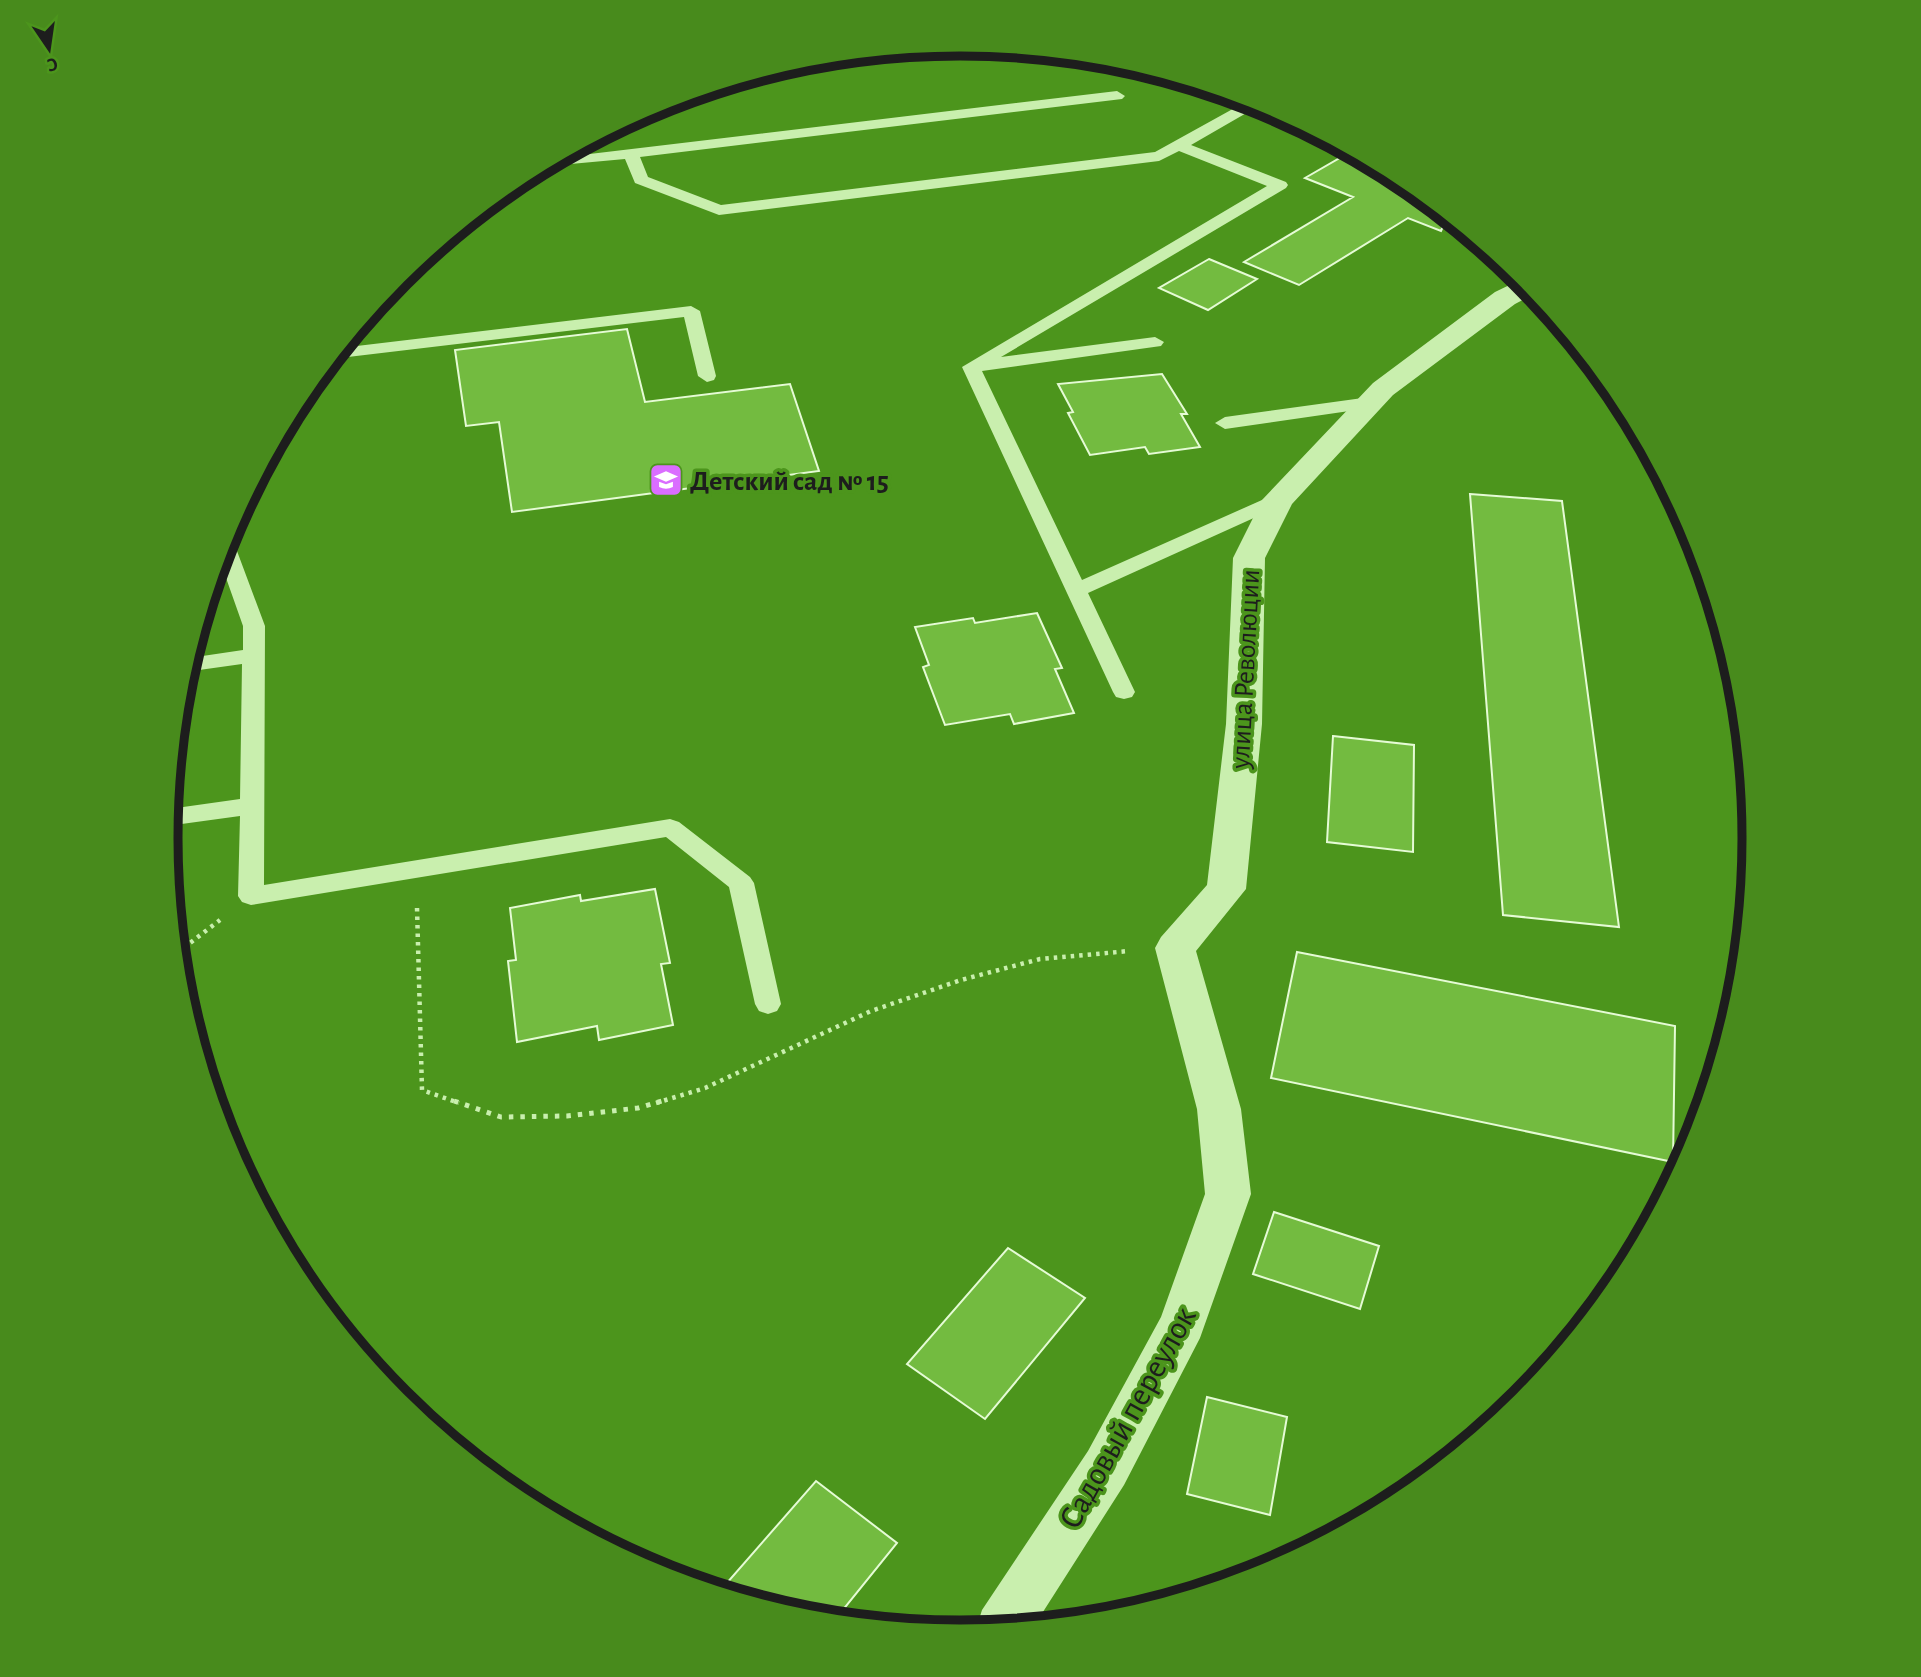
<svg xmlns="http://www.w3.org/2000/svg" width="1921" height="1677" font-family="'Alegreya Sans',sans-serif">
	<rect width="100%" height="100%" fill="#4c951c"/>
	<path fill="#73bb40" stroke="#e5fbd5" stroke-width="2" d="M1352,151L1402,178L1448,215L1441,231L1408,218L1299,285L1244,262L1353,197L1305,178Z
		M1209,259L1257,279L1208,310L1159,288Z
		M627,329L645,402L790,384L819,471L512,512L499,422L466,426L455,350Z
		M1162,374L1187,414H1181L1200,447L1149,454L1145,447L1090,455L1068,413L1073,412L1058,384Z
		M1470,494L1562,501L1619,927L1503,915Z
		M1037,613L1062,668L1055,669L1074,713L1014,724L1010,714L945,725L923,667L929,665L915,627L973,618L975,623Z
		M1333,736L1414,745L1413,852L1327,842Z
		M655,889L670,963L661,964L673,1025L599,1040L597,1026L517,1042L508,961L516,960L510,908L580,895L581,901Z
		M1297,952L1675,1026L1673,1162L1271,1078Z
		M1274,1212L1379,1246L1360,1309L1253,1274Z
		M1008,1248L1085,1298L985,1419L907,1364Z
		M1207,1397L1287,1417L1270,1515L1187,1494Z
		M816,1481L897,1543L834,1621L805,1618L719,1592Z"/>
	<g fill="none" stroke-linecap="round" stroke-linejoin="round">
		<path stroke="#c9efae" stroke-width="4.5" stroke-dasharray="3.5 5" stroke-linecap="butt" d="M417,908L422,1090L459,1103
			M177,953L220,920
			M656,1103L705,1088L871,1011L961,980L1040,959L1129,951"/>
		<path stroke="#c9efae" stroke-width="5" stroke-dasharray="4.5 7" stroke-linecap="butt" d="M454,1101L501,1117L567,1116L638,1108L662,1101"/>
		<path fill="#c9efae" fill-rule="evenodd" d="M1117,91L1125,96L1122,99L640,157L648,177L721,205L1155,152L1249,100L1262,104L1191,145L1286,182L1288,185L1286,188L1001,357L1155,337L1164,342L1161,346L982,371L1082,580L1271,496H1285L1288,500L1285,504L1088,593L1135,692L1132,697L1124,699L1116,697L1113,692L962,367L1267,186L1179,151L1159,161L719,215L635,183L625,159L538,167L556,158Z
			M691,306L700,311L716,376L714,380L707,382L698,376L684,317L331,359L340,348Z
			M1370,397L1379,403L1377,407L1225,429L1215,423L1225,417Z
			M225,537L234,543L265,626L264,885L670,819L679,822L750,877L754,883L781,1004L777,1011L768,1014L759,1011L755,1004L729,887L666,837L251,905L242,902L238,896L240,816L167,826L169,809L240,799L242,664L185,672L189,658L243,650V626L219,558Z"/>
		<path fill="#c9efae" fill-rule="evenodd" d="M1524,278L1536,293L1515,304L1393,395L1292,504L1265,558L1262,724L1246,889L1196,951L1241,1109L1251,1194L1200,1338L1124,1485L1034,1626L975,1632L982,1610L1088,1451L1161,1317L1205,1194L1197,1109L1155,948L1161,937L1207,885L1226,724L1233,558L1262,500L1373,383L1495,292Z"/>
	</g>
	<defs>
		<symbol id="school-square" viewBox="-11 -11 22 22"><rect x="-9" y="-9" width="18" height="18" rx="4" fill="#da6dff" stroke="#4c951c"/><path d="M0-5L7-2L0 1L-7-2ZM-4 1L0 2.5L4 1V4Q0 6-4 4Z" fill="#fff"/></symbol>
	</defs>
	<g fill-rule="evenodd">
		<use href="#school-square" x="647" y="461" width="38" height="38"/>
	</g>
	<g text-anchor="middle" stroke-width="7" stroke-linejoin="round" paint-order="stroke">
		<g font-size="28" font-weight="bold" fill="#1d1d1d" stroke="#4c951c" text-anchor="start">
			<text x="690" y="490">Детский сад № 15</text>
		</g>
		<g font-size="28" fill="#1d1d1d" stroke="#4c951c">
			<text transform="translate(1244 669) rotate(-87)" y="10">улица Революции</text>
		</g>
		<g font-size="33" fill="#1d1d1d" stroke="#4c951c">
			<text transform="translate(1126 1417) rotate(-61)" y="12">Садовый переулок</text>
		</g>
	</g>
	<path d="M0 0H1921V1677H0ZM178 838a782 782 0 1 1 1564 0a782 782 0 1 1-1564 0Z" fill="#488b1c" fill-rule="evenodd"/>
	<path fill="none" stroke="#1d1d1d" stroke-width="9" d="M178 838a782 782 0 1 1 1564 0a782 782 0 1 1-1564 0Z"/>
	<g transform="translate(49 49) rotate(167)" stroke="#4c951c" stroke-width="5" paint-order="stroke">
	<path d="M0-5L12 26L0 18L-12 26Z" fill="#1d1d1d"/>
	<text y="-10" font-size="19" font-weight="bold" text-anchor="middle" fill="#1d1d1d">С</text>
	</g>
</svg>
